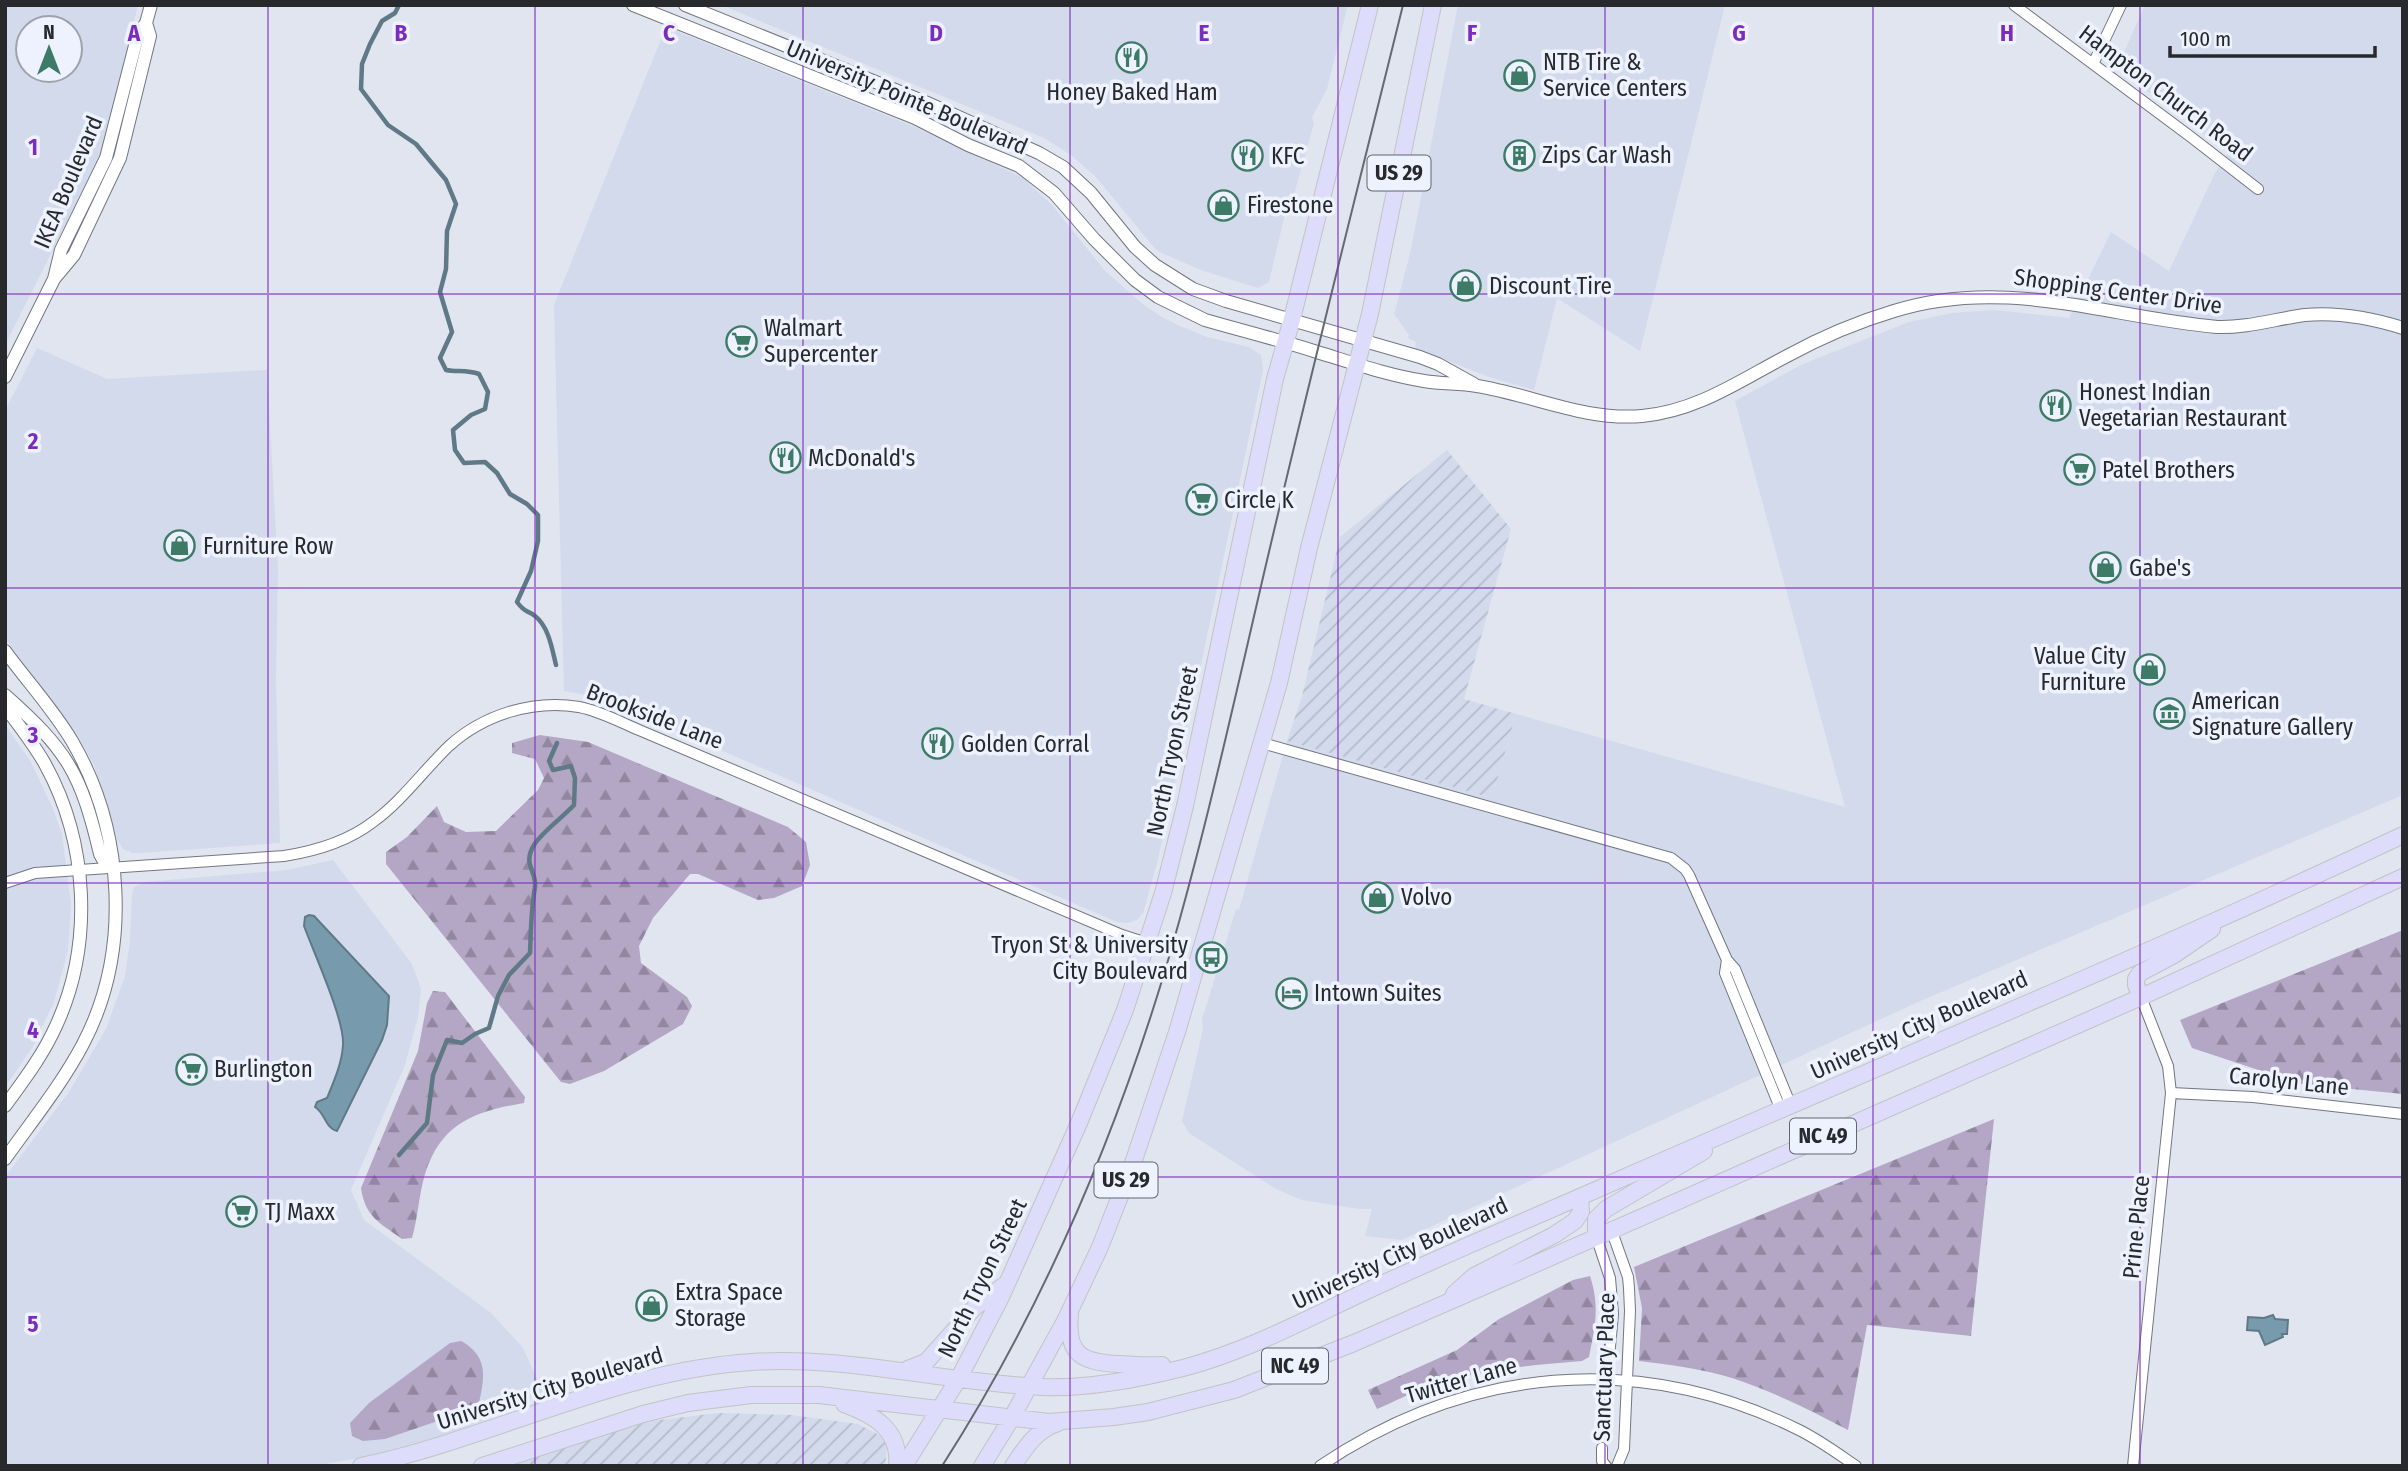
<svg xmlns="http://www.w3.org/2000/svg" width="2408" height="1471" font-family="'Fira Sans Condensed',sans-serif">
	<defs>
		<pattern id="industrial-furrows" width="10" height="10" patternUnits="userSpaceOnUse" patternTransform="scale(1.75)"><rect width="10" height="10" fill="#d2daec"/><path d="M-1 1l2-2M0 10L10 0M9 11l2-2" fill="none" stroke="#b4bbcb"/></pattern>
		<pattern id="forest-firs" width="22" height="20" patternUnits="userSpaceOnUse" patternTransform="scale(1.75)"><rect width="22" height="20" fill="#b4a6c5"/><path d="M5 1l3.5 6h-7zM16 11l3.5 6h-7z" fill="#9287a0"/></pattern>
	</defs>
	<rect width="100%" height="100%" fill="#e0e5f0"/>
	<path fill="#d2daec" fill-rule="evenodd" d="M5,5H138L108,129L98,160L5,345ZM28,28H70V70H28Z
		M721,5H1348L1327,89L1312,117L1314,123L1293,198L1289,197L1269,282L1258,288L1201,270L1157,251L1095,176L1071,155L1044,138Z
		M1458,5H1725L1640,351L1557,298L1534,390L1489,377L1415,348L1416,342L1408,338L1409,335L1394,314L1410,254Z
		M2145,5H2403V795L1918,1002L1402,1240L1365,1236L1372,1209H1359L1302,1200L1276,1189L1189,1133L1182,1121L1203,1029L1202,1020L1236,909L1239,910L1287,741L1492,798L1516,714L1845,807L1735,401L1803,364L1909,322L1952,313L1995,310L2069,318L2111,232L2169,271L2215,173L2228,153L2117,68Z
		M666,27L915,127L1022,177L1053,206L1105,271L1144,305L1162,317L1180,326L1207,337L1249,347L1261,355L1263,370L1194,698L1157,863L1143,913L1137,920L1127,923L1117,922L624,708L588,695L564,691L554,305Z
		M37,348L107,379L267,370L278,569L276,680L280,843L140,853H133L123,849L117,839L94,765L76,733L5,638V411Z
		M5,725L31,762L53,809L62,834L71,904L68,950L54,1002L32,1048L5,1087Z
		M333,860L412,964L421,989L418,1017L405,1065L351,1190L364,1220L491,1313L523,1348L543,1392L481,1422L433,1438L363,1457L314,1466H5V1177L69,1092L106,1029L125,976L130,941L132,894L134,887L145,882L287,870Z"/>
	<path fill="url(#industrial-furrows)" d="M1447,450L1511,529L1464,699L1516,714L1492,798L1287,741L1302,696L1340,537Z
		M718,1413L792,1415L858,1424L883,1437L887,1444L886,1459L884,1466H509L635,1423Z"/>
	<path fill="url(#forest-firs)" d="M540,735L588,742L788,827L806,842L810,865L802,886L774,898L758,900L698,874H690L653,918L639,946L641,963L687,997L692,1006L683,1024L604,1071L570,1084L561,1082L386,864V852L407,837L437,806L444,822L466,832L496,831L538,790L544,778L535,759L512,753V743Z
		M2403,930V1094L2301,1084L2192,1048L2180,1020Z
		M433,991L445,992L525,1097L524,1103C475,1111 441,1123 425,1174C419,1194 418,1217 412,1238L402,1239C380,1223 365,1217 361,1188L418,1051L427,1003Z
		M1994,1119L1971,1336L1867,1325L1848,1430C1812,1411 1774,1392 1735,1379C1704,1369 1671,1365 1639,1361L1642,1308L1634,1267Z
		M1590,1276C1600,1307 1595,1326 1589,1357L1582,1361C1529,1365 1478,1370 1427,1387C1410,1393 1394,1402 1377,1409L1368,1390L1457,1350L1499,1319L1573,1280Z
		M461,1341C488,1356 485,1376 479,1403L467,1411L385,1439L363,1441L352,1436L350,1423L369,1403L450,1343Z"/>
	<path fill="#779bac" stroke="#5f7986" stroke-width="2" d="M309,915L314,916L389,996L387,1025L382,1040L337,1131C326,1129 325,1113 315,1107L317,1102L327,1098C334,1081 342,1063 343,1045C345,1021 314,953 304,926L305,917Z
		M2273,1315L2275,1319L2288,1320L2287,1334H2282L2283,1337L2265,1345L2259,1331L2247,1330L2248,1317L2264,1318Z"/>
	<g fill="none" stroke-linecap="round" stroke-linejoin="round">
		<path stroke="#5f7986" stroke-width="4.5" d="M399,5L395,13L382,21L370,44L362,64L361,89L388,125L416,144L446,180L456,204L447,231L446,269L440,292L452,332L440,358L446,370C458,372 467,370 479,374L488,392L485,409L471,415L453,430L455,450L464,463L485,462L497,473L510,494L527,504L538,515V541L531,571L517,602C526,614 526,609 535,616C549,627 552,649 556,665
			M399,1155L427,1123L433,1075L447,1040L462,1043L475,1034L489,1028L498,996L509,975L530,953C531,931 531,909 535,887C537,871 522,865 534,845C541,833 563,817 574,805L575,778L571,766L553,770L549,761L557,743"/>
		<defs>
			<path id="minor" d="M2014,5L2191,137L2258,189
				M2093,64L2121,5
				M1262,743L1671,858L1685,869L1689,875L1727,960
				M5,883L35,873L284,856C316,851 347,842 373,822C402,801 423,771 449,746C483,715 533,699 579,707C600,711 620,722 639,730L1122,935L1147,943
				M2171,1093L2253,1097L2403,1114
				M1781,1110L1725,973L1727,960L1735,969L1791,1106
				M1611,1229L1628,1277L1629,1288L1630,1311L1624,1449L1617,1466
				M1596,1236L1610,1278L1613,1314L1602,1434
				M1602,1448V1461L1606,1466
				M1320,1466C1467,1367 1637,1350 1797,1429C1818,1439 1837,1453 1856,1466
				M2133,1466L2171,1093L2168,1066L2141,997"/>
			<path id="tertiary" d="M633,5L915,118L968,145L1019,166L1054,193L1094,239L1135,280L1158,297L1205,320C1243,331 1280,340 1317,352C1353,363 1387,375 1424,381C1441,384 1459,383 1477,386C1533,395 1584,421 1642,416C1697,411 1739,381 1787,356C1820,338 1857,322 1894,311C2005,276 2106,317 2217,327C2247,328 2275,319 2305,315C2338,312 2371,318 2403,328
				M685,5L925,102L1039,153L1063,167L1091,193L1135,247L1155,265L1193,289L1226,301L1420,357L1438,364L1474,384
				M54,279L74,255L120,158L150,36L146,23
				M5,377L54,279L61,250L106,158L138,34L146,23L151,5
				M5,651C27,681 53,709 72,741C124,830 132,951 83,1044C62,1084 32,1121 5,1159
				M5,695C67,750 81,773 100,854L105,863L114,868
				M5,707C19,725 33,743 45,764C88,842 94,944 56,1026C43,1055 24,1080 5,1106"/>
			<path id="primary" d="M2141,997L2136,985V979L2140,973L2174,955L2212,929
				M1596,1236V1219L1606,1209L1704,1151
				M1454,1294L1474,1276L1554,1235L1575,1221L1581,1212L1580,1197
				M1070,1314C1066,1355 1082,1362 1118,1364C1133,1365 1147,1366 1162,1365
				M908,1369L926,1362L975,1307L1006,1284
				M844,1404C874,1415 901,1430 897,1466
				M361,1466C490,1439 606,1375 739,1363C842,1353 941,1383 1043,1387C1089,1389 1139,1379 1183,1368C1255,1349 1317,1313 1384,1283C1460,1248 1537,1216 1614,1182C1877,1067 2143,957 2403,835
				M482,1466L643,1414L688,1403L751,1395H819L1049,1422L1114,1417L1148,1412L1234,1390L1354,1343L1515,1273L2141,997L2403,877
				M904,1466L959,1378L1001,1297L1079,1123L1125,1010L1163,893L1185,806L1275,379L1292,319L1370,5
				M982,1466L1011,1419L1066,1319L1100,1247L1133,1163L1177,1032L1279,683L1309,548L1370,314L1433,5
				M1013,1466C1025,1448 1037,1429 1058,1423"/>
		</defs>
		<use href="#minor" stroke="#717680" stroke-width="12"/>
		<use href="#tertiary" stroke="#717680" stroke-width="14"/>
		<use href="#primary" stroke="#c3c3c4" stroke-width="18"/>
		<use href="#minor" stroke="#fff" stroke-width="10"/>
		<use href="#tertiary" stroke="#fff" stroke-width="12"/>
		<use href="#primary" stroke="#dddcfb" stroke-width="16"/>
		<path stroke="#66696f" stroke-width="2" d="M942,1466C1039,1315 1112,1145 1164,974C1201,850 1229,724 1258,599C1304,400 1354,203 1403,5"/>
	</g>
	<path fill="none" stroke="#7b2cbf" stroke-width="2" stroke-opacity="0.55" d="M268,5V1466M535,5V1466M803,5V1466M1070,5V1466M1338,5V1466M1605,5V1466M1873,5V1466M2140,5V1466M5,294H2403M5,588H2403M5,883H2403M5,1177H2403"/>
	<defs>
		<symbol id="restaurant-ring" viewBox="-11 -11 22 22"><circle r="9.5" fill="#edf2fe" stroke="#3e7b67" stroke-width="1.5"/><path d="M-5-6h1v4h1v-4h1v4h1v-4h1v5L-1.5 .5V6h-2V.5L-5-1ZM5-6V6H3V1.5H1.5Q1.5-4 5-6Z" fill="#3e7b67"/></symbol>
		<symbol id="shop-ring" viewBox="-11 -11 22 22"><circle r="9.5" fill="#edf2fe" stroke="#3e7b67" stroke-width="1.5"/><path d="M-5-2.5h2.3a2.7 3.5 0 0 1 5.4 0H5L5.5 6h-11ZM-1.5-2.5h3a1.5 2.3 0 0 0-3 0Z" fill="#3e7b67"/></symbol>
		<symbol id="building-ring" viewBox="-11 -11 22 22"><circle r="9.5" fill="#edf2fe" stroke="#3e7b67" stroke-width="1.5"/><path d="M-4-6H4V6H1V3H-1V6H-4ZM-2.5-4.3h1.7v1.8h-1.7ZM.8-4.3h1.7v1.8H.8ZM-2.5-1h1.7V.8h-1.7ZM.8-1h1.7V.8H.8Z" fill="#3e7b67"/></symbol>
		<symbol id="supermarket-ring" viewBox="-11 -11 22 22"><circle r="9.5" fill="#edf2fe" stroke="#3e7b67" stroke-width="1.5"/><path d="M-6-5.5h2.5l.6 2H6L4.5 2H-2.5L-4.4-4H-6ZM-1.5 3.2a1.3 1.3 0 1 0 .1 0ZM3 3.2a1.3 1.3 0 1 0 .1 0Z" fill="#3e7b67"/></symbol>
		<symbol id="museum-ring" viewBox="-11 -11 22 22"><circle r="9.5" fill="#edf2fe" stroke="#3e7b67" stroke-width="1.5"/><path d="M0-6L6-3V-2H-6V-3ZM-5-1h2V3h-2ZM-1-1h2V3h-2ZM3-1h2V3H3ZM-6 4H6V6H-6Z" fill="#3e7b67"/></symbol>
		<symbol id="bus-ring" viewBox="-11 -11 22 22"><circle r="9.5" fill="#edf2fe" stroke="#3e7b67" stroke-width="1.5"/><path d="M-5-6H5V4H4V6H2V4H-2V6H-4V4H-5ZM-3.5-4V0h7V-4ZM-3.5 1.2v1.5H-2V1.2ZM2 1.2v1.5H3.5V1.2Z" fill="#3e7b67"/></symbol>
		<symbol id="hotel-ring" viewBox="-11 -11 22 22"><circle r="9.5" fill="#edf2fe" stroke="#3e7b67" stroke-width="1.5"/><path d="M-6-4.5h1.5V1H6V5H4.5V3h-9V5H-6ZM-4 0a1.8 1.8 0 1 1 3.6 0ZM.5 0V-2.5h3Q6-2.5 6 0Z" fill="#3e7b67"/></symbol>
	</defs>
	<g fill-rule="evenodd">
		<use href="#restaurant-ring" x="1114" y="40" width="35" height="35"/>
		<use href="#shop-ring" x="1502" y="58" width="35" height="35"/>
		<use href="#building-ring" x="1502" y="138" width="35" height="35"/>
		<use href="#restaurant-ring" x="1230" y="138" width="35" height="35"/>
		<use href="#shop-ring" x="1206" y="188" width="35" height="35"/>
		<use href="#shop-ring" x="1448" y="268" width="35" height="35"/>
		<use href="#supermarket-ring" x="724" y="324" width="35" height="35"/>
		<use href="#restaurant-ring" x="2038" y="388" width="35" height="35"/>
		<use href="#restaurant-ring" x="768" y="440" width="35" height="35"/>
		<use href="#supermarket-ring" x="2062" y="452" width="35" height="35"/>
		<use href="#supermarket-ring" x="1184" y="482" width="35" height="35"/>
		<use href="#shop-ring" x="162" y="528" width="35" height="35"/>
		<use href="#shop-ring" x="2088" y="550" width="35" height="35"/>
		<use href="#shop-ring" x="2132" y="652" width="35" height="35"/>
		<use href="#museum-ring" x="2152" y="696" width="35" height="35"/>
		<use href="#restaurant-ring" x="920" y="726" width="35" height="35"/>
		<use href="#shop-ring" x="1360" y="880" width="35" height="35"/>
		<use href="#bus-ring" x="1194" y="940" width="35" height="35"/>
		<use href="#hotel-ring" x="1274" y="976" width="35" height="35"/>
		<use href="#supermarket-ring" x="174" y="1052" width="35" height="35"/>
		<use href="#supermarket-ring" x="224" y="1194" width="35" height="35"/>
		<use href="#shop-ring" x="634" y="1288" width="35" height="35"/>
	</g>
	<g text-anchor="middle" stroke-width="7" stroke-linejoin="round" paint-order="stroke">
		<g fill="#edf2fe" stroke="#62656c" stroke-width="2">
			<rect x="1367.5" y="155.5" width="63" height="35" rx="5"/>
			<rect x="1790" y="1118.5" width="66" height="35" rx="5"/>
			<rect x="1094.5" y="1162.5" width="63" height="35" rx="5"/>
			<rect x="1262" y="1348.5" width="66" height="35" rx="5"/>
		</g>
		<g font-size="21" font-weight="bold" fill="#27292d">
			<text x="1399" y="180">US 29</text>
			<text x="1823" y="1143">NC 49</text>
			<text x="1126" y="1187">US 29</text>
			<text x="1295" y="1373">NC 49</text>
		</g>
		<g font-size="23" fill="#27292d" stroke="#edf2fe" text-anchor="start">
			<text x="1543" y="70">NTB Tire &amp;<tspan x="1543" dy="26">Service Centers</tspan></text>
			<text x="1132" y="100" text-anchor="middle">Honey Baked Ham</text>
			<text x="1542" y="163">Zips Car Wash</text>
			<text x="1271" y="164">KFC</text>
			<text x="1247" y="213">Firestone</text>
			<text x="1489" y="294">Discount Tire</text>
			<text x="764" y="336">Walmart<tspan x="764" dy="26">Supercenter</tspan></text>
			<text x="2079" y="400">Honest Indian<tspan x="2079" dy="26">Vegetarian Restaurant</tspan></text>
			<text x="808" y="466">McDonald's</text>
			<text x="2102" y="478">Patel Brothers</text>
			<text x="1224" y="508">Circle K</text>
			<text x="203" y="554">Furniture Row</text>
			<text x="2129" y="576">Gabe's</text>
			<text x="2126" y="664" text-anchor="end">Value City<tspan x="2126" dy="26">Furniture</tspan></text>
			<text x="2192" y="709">American<tspan x="2192" dy="26">Signature Gallery</tspan></text>
			<text x="961" y="752">Golden Corral</text>
			<text x="1401" y="905">Volvo</text>
			<text x="1188" y="953" text-anchor="end">Tryon St &amp; University<tspan x="1188" dy="26">City Boulevard</tspan></text>
			<text x="1314" y="1001">Intown Suites</text>
			<text x="214" y="1077">Burlington</text>
			<text x="265" y="1220">TJ Maxx</text>
			<text x="675" y="1300">Extra Space<tspan x="675" dy="26">Storage</tspan></text>
		</g>
		<g font-size="23" fill="#27292d" stroke="#edf2fe">
			<text transform="translate(2166 93) rotate(37)" y="8">Hampton Church Road</text>
			<text transform="translate(907 97) rotate(23)" y="8">University Pointe Boulevard</text>
			<text transform="translate(68 182) rotate(-67)" y="8">IKEA Boulevard</text>
			<text transform="translate(2118 291) rotate(8)" y="8">Shopping Center Drive</text>
			<text transform="translate(655 716) rotate(21)" y="8">Brookside Lane</text>
			<text transform="translate(1172 751) rotate(-78)" y="8">North Tryon Street</text>
			<text transform="translate(1919 1025) rotate(-24)" y="8">University City Boulevard</text>
			<text transform="translate(2289 1081) rotate(6)" y="8">Carolyn Lane</text>
			<text transform="translate(2136 1227) rotate(-84)" y="8">Prine Place</text>
			<text transform="translate(1400 1253) rotate(-25)" y="8">University City Boulevard</text>
			<text transform="translate(982 1278) rotate(-64)" y="8">North Tryon Street</text>
			<text transform="translate(1604 1367) rotate(-88)" y="8">Sanctuary Place</text>
			<text transform="translate(1461 1380) rotate(-16)" y="8">Twitter Lane</text>
			<text transform="translate(550 1388) rotate(-17)" y="8">University City Boulevard</text>
		</g>
	</g>
	<g font-size="23" text-anchor="middle" font-weight="bold" fill="#7b2cbf" stroke="#edf2fe" stroke-width="7" stroke-linejoin="round" paint-order="stroke">
		<text x="134" y="41">A</text>
		<text x="401" y="41">B</text>
		<text x="669" y="41">C</text>
		<text x="936" y="41">D</text>
		<text x="1204" y="41">E</text>
		<text x="1472" y="41">F</text>
		<text x="1739" y="41">G</text>
		<text x="2007" y="41">H</text>
		<text x="33" y="155">1</text>
		<text x="33" y="449">2</text>
		<text x="33" y="743">3</text>
		<text x="33" y="1038">4</text>
		<text x="33" y="1332">5</text>
	</g>
	<rect width="2408" height="1471" fill="none" stroke="#27292d" stroke-width="14"/>
	<g transform="translate(49 49)"><circle r="33" fill="#edf2fe" stroke="#9ea2aa" stroke-width="2"/>
	<path d="M0-5L12 26L0 18L-12 26Z" fill="#3e7b67"/>
	<text y="-10" font-size="19" font-weight="bold" text-anchor="middle" fill="#27292d">N</text>
	</g>
	<path d="M2170 46v10h205v-10" fill="none" stroke="#27292d" stroke-width="3.5"/>
	<text x="2180" y="46" font-size="21" fill="#27292d" stroke="#edf2fe" stroke-width="5" paint-order="stroke">100 m</text>
</svg>
